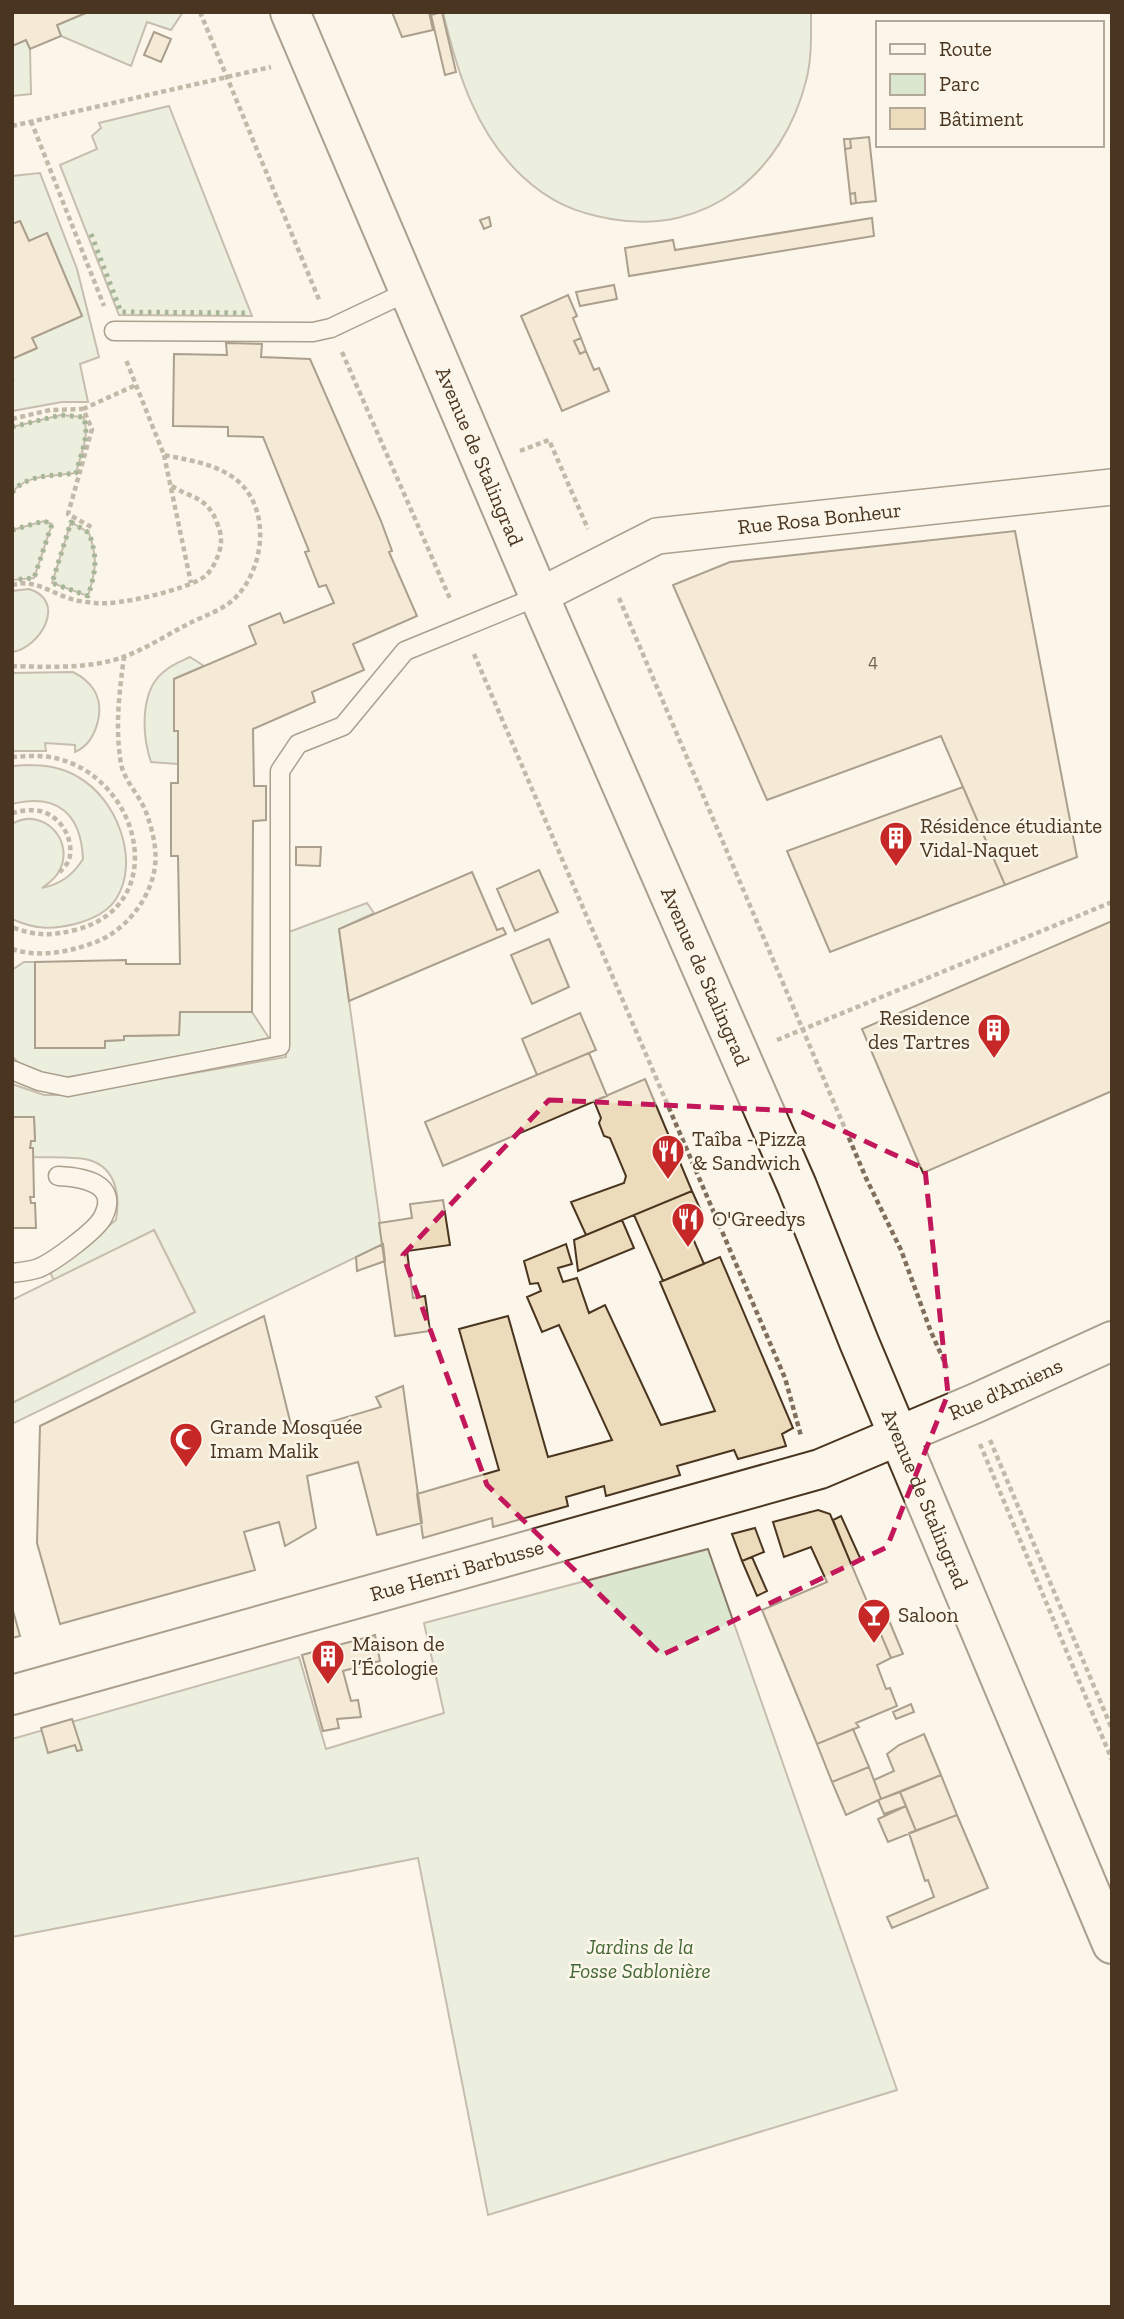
<svg xmlns="http://www.w3.org/2000/svg" width="1124" height="2319" font-family="'Zilla Slab',serif">
	<rect width="100%" height="100%" fill="#fbf6e9"/>
	<path fill="#dce7d0" stroke="#887966" stroke-width="2" d="M88,12H183L171,30L147,22L131,66L61,36L57,25Z
		M443,12H811C811,35 812,59 806,81C783,172 708,236 611,219C576,213 550,202 523,177C476,134 457,72 443,12Z
		M26,40L30,49L31,94L12,96V46Z
		M169,106L252,316L119,315L60,165L97,149L92,136L101,128L99,123Z
		M40,173L77,269L99,357L80,364L88,402H62L12,411V359L36,349L32,338L82,316L47,233L29,241L20,221L12,224V176Z
		M61,415L83,417C91,433 80,456 76,473C54,476 25,474 12,493V427Z
		M44,521L52,524L34,578L12,580V530Z
		M71,522L89,533C98,559 96,570 88,596L52,583Z
		M29,589C68,601 40,648 12,652V591Z
		M190,657L204,666L174,679V730L178,731V764L151,762C142,735 139,689 166,670C173,664 182,661 190,657Z
		M73,672C81,676 89,682 94,690C106,710 96,743 75,752V745L45,743L46,751H12V673Z
		M26,765C45,765 62,767 78,777C116,798 141,860 116,899C107,913 90,920 75,924C51,930 34,929 12,919V824C44,805 77,843 58,873C54,880 47,884 42,888C61,884 73,875 83,859C81,814 58,793 12,804V766Z
		M367,903L374,913L339,929L383,1244L12,1424V1403L195,1312L154,1230L54,1280L50,1273L116,1220C120,1197 117,1168 89,1160C74,1156 50,1158 33,1157V1149L30,1148L31,1141L35,1140L34,1117H12V1084L44,1095H67L286,1057V933Z
		M24,962H35L36,1048H105V1041L123,1040L124,1036L179,1035L180,1012H252L269,1038L109,1071L68,1077L57,1078L21,1066L12,1056V970Z
		M708,1549L897,2090L488,2215L418,1858L12,1937V1739L299,1657L326,1749L444,1713L424,1623Z"/>
	<path fill="#ede7d9" stroke="#887966" stroke-width="2" d="M154,1230L195,1312L12,1403V1300Z"/>
	<path fill="#ecdcbc" stroke="#4a3520" stroke-width="2" d="M12,12H88L57,25L61,36L30,49L26,40L12,46Z
		M392,12H429L433,30L402,37Z
		M442,12L456,72L445,75L431,15Z
		M154,32L171,39L161,62L144,55Z
		M869,137L876,201L856,203L855,193L850,194L845,149L851,148L850,139Z
		M844,139H850L851,148L845,149Z
		M855,193L856,203L851,204L850,194Z
		M489,217L491,226L484,229L480,220Z
		M872,218L874,236L629,276L625,248L673,240L675,250Z
		M20,221L29,241L47,233L82,316L32,338L37,348L12,359V224Z
		M614,285L617,299L580,306L576,292Z
		M568,295L577,316L573,318L581,338L574,341L580,354L586,351L594,370L599,368L609,391L562,411L521,316Z
		M581,338L586,351L580,354L574,341Z
		M226,343L262,344L261,357L310,359L381,521L392,551L389,552L417,616L353,644L364,670L312,692L315,702L253,729L254,786H266V820L253,821L252,1012H180L179,1035L124,1036V1040L105,1041V1048H35V962L126,960V964H180L178,856H171V783H178V731H174V679L256,644L249,626L280,613L284,623L334,603L326,585L319,587L305,552L309,551L263,437L228,436V427L173,426L174,354L227,355Z
		M1015,531L1077,857L1005,885L941,736L767,800L673,585L730,562Z
		M963,787L1005,885L830,952L787,851Z
		M296,847H321L320,866L296,865Z
		M539,870L558,912L515,931L497,889Z
		M472,872L497,930L503,928L506,934L349,1001L339,929Z
		M1112,921V1091L923,1173L862,1029Z
		M549,939L569,987L532,1004L511,955Z
		M580,1013L596,1050L537,1075L522,1039Z
		M589,1053L607,1096L443,1166L425,1122Z
		M645,1079L692,1191L586,1235L571,1202L624,1183L626,1176L610,1138L604,1136L599,1123L601,1118L594,1101Z
		M12,1117H34L35,1141H31L30,1148H33L34,1197H30L31,1203H35L36,1228H12Z
		M692,1191L702,1213L685,1220L704,1264L663,1281L634,1215Z
		M443,1200L450,1245L407,1251L413,1298L425,1296L430,1331L395,1336L379,1223L412,1218L410,1204Z
		M622,1220L634,1248L578,1271L574,1240Z
		M383,1244L385,1261L357,1271L356,1257Z
		M566,1244L572,1264L558,1268L563,1282L577,1278L589,1313L605,1305L661,1425L715,1411L660,1282L720,1257L793,1428L782,1434L786,1446L738,1459L734,1450L677,1466L680,1475L606,1496L604,1486L566,1497L568,1506L493,1527L492,1518L423,1538L417,1494L499,1470L459,1329L508,1316L548,1457L612,1440L559,1325L542,1332L527,1297L541,1291L538,1283L530,1284L524,1261Z
		M264,1316L293,1433L381,1407L376,1397L403,1386L422,1523L377,1535L358,1462L307,1476L316,1528L285,1546L279,1522L244,1532L255,1570L60,1624L37,1543L40,1426Z
		M818,1510L830,1514L891,1658L877,1665L886,1689L890,1688L897,1706L856,1723L859,1727L817,1744L762,1610L827,1582L811,1547L784,1557L773,1522Z
		M841,1516L861,1560L851,1564L833,1520Z
		M755,1528L764,1552L742,1561L732,1534Z
		M752,1557L767,1591L757,1596L742,1561Z
		M12,1607L20,1636L12,1638Z
		M888,1618L903,1654L891,1658L876,1623Z
		M375,1635L380,1661L343,1671L351,1701L358,1700L361,1717L337,1719L339,1728L323,1731L302,1655Z
		M911,1704L914,1712L896,1719L893,1712Z
		M72,1719L82,1750L77,1751L75,1745L48,1753L41,1728Z
		M853,1729L869,1767L832,1782L817,1744Z
		M924,1734L941,1775L881,1799L874,1780L894,1771L887,1754L899,1745Z
		M869,1767L881,1799L846,1815L832,1782Z
		M941,1775L957,1815L916,1831L900,1792Z
		M900,1792L906,1806L884,1814L878,1800Z
		M906,1806L916,1831L888,1842L878,1819Z
		M957,1815L988,1888L892,1928L887,1917L934,1897L928,1880L925,1881L909,1833Z"/>
	<g fill="none" stroke-linecap="round" stroke-linejoin="round">
		<defs>
			<path id="lane" d="M114,331L313,332L331,328L409,291
				M12,1070L39,1081L68,1087L280,1046V771L298,744L343,726L405,651L539,596
				M12,1273C21,1272 31,1271 39,1268C53,1262 96,1231 103,1217C120,1183 82,1177 58,1176"/>
			<g id="street">
				<path id="s1" d="M539,596L657,536L1112,487"/>
			</g>
			<g id="secondary">
				<path id="s2" d="M12,1695L820,1469L976,1403L1112,1341"/>
			</g>
			<g id="primary">
				<path id="s3" d="M290,12L539,596L797,1186L859,1342L1112,1944"/>
			</g>
		</defs>
		<use href="#lane" stroke="#4a3520" stroke-width="21"/>
		<use href="#street" stroke="#4a3520" stroke-width="38"/>
		<use href="#secondary" stroke="#4a3520" stroke-width="42"/>
		<use href="#primary" stroke="#4a3520" stroke-width="42"/>
		<path stroke="#7f6f5c" stroke-width="4.5" stroke-dasharray="5 3.5" stroke-linecap="butt" d="M200,12L320,302
			M31,121L104,306
			M12,126L271,67
			M342,352L451,601
			M83,409L136,385
			M12,419L50,410L83,409L92,429L68,514L93,528
			M520,451L549,440L588,529
			M164,455L191,583
			M12,585C34,579 48,591 68,598C76,601 86,602 95,603C118,606 185,590 204,577C213,570 217,559 220,549C222,540 221,532 217,523C207,495 190,499 169,484
			M619,598L866,1178L901,1250L931,1332L949,1372
			M474,654L785,1378L801,1436
			M12,666C46,667 92,669 123,657C146,649 168,634 190,623C204,616 225,609 236,597C266,566 271,505 234,478C213,463 188,460 164,455L126,360
			M12,757C26,756 41,755 55,758C141,777 172,906 75,930C52,936 34,936 12,927
			M12,813C21,811 31,809 40,811C61,816 75,840 69,860C67,865 62,869 59,873
			M12,949C40,958 69,952 96,942C131,928 160,887 155,848C154,837 150,823 146,812C140,796 124,780 121,764C115,727 119,694 124,657
			M777,1040L1112,902
			M990,1440L1112,1729
			M980,1444L1112,1760"/>
		<use href="#lane" stroke="#fbf6e9" stroke-width="18"/>
		<use href="#street" stroke="#fbf6e9" stroke-width="35"/>
		<use href="#secondary" stroke="#fbf6e9" stroke-width="38"/>
		<use href="#primary" stroke="#fbf6e9" stroke-width="38"/>
		<path stroke="#436837" stroke-width="5" stroke-dasharray="3.5 5" stroke-linecap="butt" d="M91,234L121,312L248,313
			M12,379L13,378
			M12,427L61,415L83,417C91,433 80,456 76,473C54,476 25,474 12,493
			M71,522L89,533C98,559 96,570 88,596L52,583Z
			M12,530L44,521L52,524L34,578L12,580"/>
	</g>
	<path d="M0 0H1124V2319H0ZM549,1100L800,1111L925,1169L948,1394L887,1547L662,1655L487,1485L403,1255Z" fill="#fbf6e9" fill-opacity=".55" fill-rule="evenodd"/>
	<path fill="none" stroke="#c2185b" stroke-width="5" stroke-dasharray="14 9" stroke-linejoin="round" d="M549,1100L800,1111L925,1169L948,1394L887,1547L662,1655L487,1485L403,1255Z"/>
	<defs>
		<symbol id="building-pin" viewBox="-11 -11 22 30"><path d="M0 17L-7.5 6A9.5 9.5 0 1 1 7.5 6Z" fill="#c62828" stroke="#fbf6e9"/><path d="M-4-6H4V6H1V3H-1V6H-4ZM-2.5-4.3h1.7v1.8h-1.7ZM.8-4.3h1.7v1.8H.8ZM-2.5-1h1.7V.8h-1.7ZM.8-1h1.7V.8H.8Z" fill="#fff"/></symbol>
		<symbol id="restaurant-pin" viewBox="-11 -11 22 30"><path d="M0 17L-7.5 6A9.5 9.5 0 1 1 7.5 6Z" fill="#c62828" stroke="#fbf6e9"/><path d="M-5-6h1v4h1v-4h1v4h1v-4h1v5L-1.5 .5V6h-2V.5L-5-1ZM5-6V6H3V1.5H1.5Q1.5-4 5-6Z" fill="#fff"/></symbol>
		<symbol id="mosque-pin" viewBox="-11 -11 22 30"><path d="M0 17L-7.5 6A9.5 9.5 0 1 1 7.5 6Z" fill="#c62828" stroke="#fbf6e9"/><path d="M3.5-4.9A6 6 0 1 0 3.5 4.9A5 5 0 1 1 3.5-4.9Z" fill="#fff"/></symbol>
		<symbol id="bar-pin" viewBox="-11 -11 22 30"><path d="M0 17L-7.5 6A9.5 9.5 0 1 1 7.5 6Z" fill="#c62828" stroke="#fbf6e9"/><path d="M-6-5H6L.8 .8V4.5H3.5V6h-7V4.5H-.8V.8Z" fill="#fff"/></symbol>
	</defs>
	<g fill-rule="evenodd">
		<use href="#building-pin" x="877" y="819" width="38" height="52"/>
		<use href="#building-pin" x="975" y="1011" width="38" height="52"/>
		<use href="#restaurant-pin" x="649" y="1132" width="38" height="52"/>
		<use href="#restaurant-pin" x="669" y="1200" width="38" height="52"/>
		<use href="#mosque-pin" x="167" y="1420" width="38" height="52"/>
		<use href="#bar-pin" x="855" y="1596" width="38" height="52"/>
		<use href="#building-pin" x="309" y="1637" width="38" height="52"/>
	</g>
	<g text-anchor="middle" stroke-width="5" stroke-linejoin="round" paint-order="stroke">
		<g font-size="18" fill="#725f47">
			<text x="873" y="667">4</text>
		</g>
		<g font-size="21" fill="#4a3520" stroke="#fbf6e9">
			<text dy="7" stroke="none"><textPath href="#s3" startOffset="483">Avenue de Stalingrad</textPath></text>
			<text dy="7" stroke="none"><textPath href="#s1" startOffset="296">Rue Rosa Bonheur</textPath></text>
			<text dy="7" stroke="none"><textPath href="#s3" startOffset="1050">Avenue de Stalingrad</textPath></text>
			<text dy="7" stroke="none"><textPath href="#s2" startOffset="1041">Rue d'Amiens</textPath></text>
			<text dy="7" stroke="none"><textPath href="#s3" startOffset="1617">Avenue de Stalingrad</textPath></text>
			<text dy="7" stroke="none"><textPath href="#s2" startOffset="462">Rue Henri Barbusse</textPath></text>
		</g>
		<g font-size="21" fill="#4a3520" stroke="#fbf6e9" text-anchor="start">
			<text x="920" y="833">Résidence étudiante<tspan x="920" dy="24">Vidal-Naquet</tspan></text>
			<text x="970" y="1025" text-anchor="end">Residence<tspan x="970" dy="24">des Tartres</tspan></text>
			<text x="692" y="1146">Taîba - Pizza<tspan x="692" dy="24">&amp; Sandwich</tspan></text>
			<text x="712" y="1226">O'Greedys</text>
			<text x="210" y="1434">Grande Mosquée<tspan x="210" dy="24">Imam Malik</tspan></text>
			<text x="898" y="1622">Saloon</text>
			<text x="352" y="1651">Maison de<tspan x="352" dy="24">l’Écologie</tspan></text>
		</g>
		<g font-size="21" font-style="italic" fill="#436837" stroke="#fbf6e9">
			<text x="640" y="1954">Jardins de la<tspan x="640" dy="24">Fosse Sablonière</tspan></text>
		</g>
	</g>
	<rect width="1124" height="2319" fill="none" stroke="#4a3520" stroke-width="28"/>
	<rect x="876" y="21" width="228" height="126" fill="#fbf6e9" stroke="#b4a999" stroke-width="2"/>
	<rect x="890" y="44" width="35" height="10" fill="#fbf6e9" stroke="#b4a999" stroke-width="2"/>
	<text x="939" y="56" font-size="21" fill="#4a3520">Route</text>
	<rect x="890" y="74" width="35" height="21" fill="#dce7d0" stroke="#b4a999" stroke-width="2"/>
	<text x="939" y="91" font-size="21" fill="#4a3520">Parc</text>
	<rect x="890" y="108" width="35" height="21" fill="#ecdcbc" stroke="#b4a999" stroke-width="2"/>
	<text x="939" y="126" font-size="21" fill="#4a3520">Bâtiment</text>
</svg>
